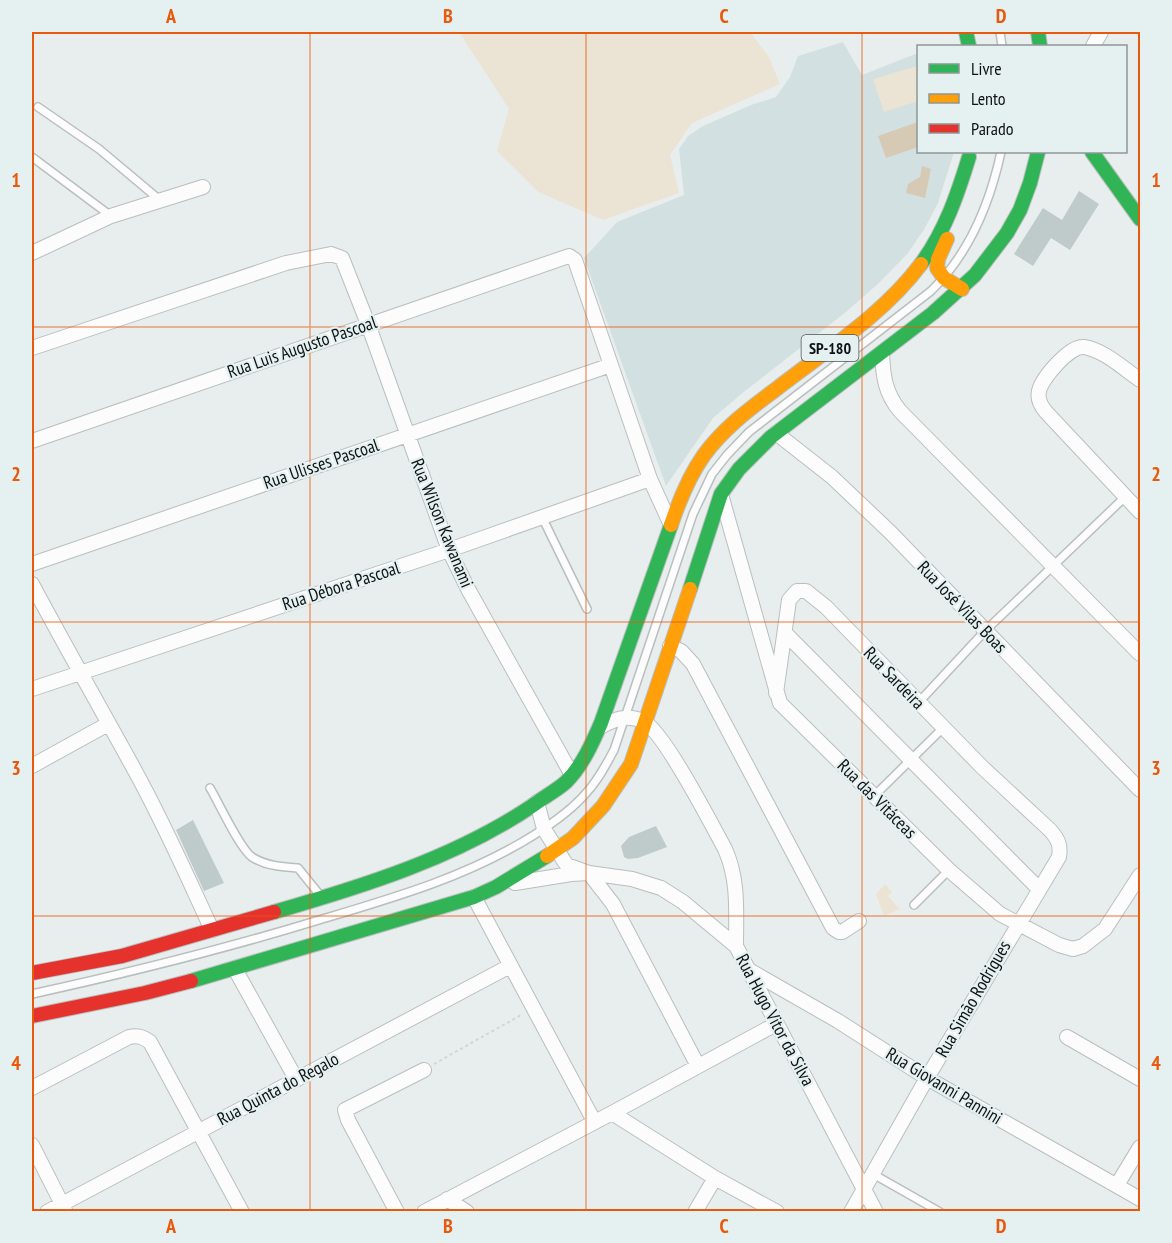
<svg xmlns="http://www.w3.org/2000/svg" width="1172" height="1243" font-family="'PT Sans Narrow',sans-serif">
	<rect width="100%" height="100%" fill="#e8eeee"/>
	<path fill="#d3e0e1" d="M843,42L862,75L918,53V152H954L938,203L925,228L908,253L880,282L846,312L745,391L713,418L666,486L584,258L617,222L684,195L679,149L688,136L703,126L751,105L776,97L790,77L798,56Z"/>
	<path fill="#ebe4d5" d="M459,32H750L769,57L780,84L692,123L670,155L679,193L603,220L538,192L497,151L509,109Z
		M918,66V101L884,112L873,79Z
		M885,884L892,892L888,896L900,909L884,916L876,894Z"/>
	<path fill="#d6cab4" d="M918,122V147L886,158L878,136Z
		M922,166L931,169L925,198L906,193L908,184L920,177Z"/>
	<path fill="#bfcacb" d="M1079,191L1099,204L1070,250L1051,238L1033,266L1014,254L1043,208L1062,220Z
		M193,820L224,883L204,891L176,830Z
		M656,826L667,847L638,858L628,859L624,857L621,846L629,837Z"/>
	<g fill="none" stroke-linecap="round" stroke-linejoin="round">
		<defs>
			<path id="lane" d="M1000,32L1002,46
				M38,107L99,149L161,201
				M32,157L111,216
				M542,517L587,609
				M919,702L985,631L1125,497
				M210,788C219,803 240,849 252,857C266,866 283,867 298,868L319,894
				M874,796L943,728
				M914,905L949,870
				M32,994C128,973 224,949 319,920C393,898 467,877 534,835C553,823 573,809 587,792C598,780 606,765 614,750L693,514L712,474L727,455L749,432L931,291C970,253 990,203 1001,152
				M873,1174L940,1212"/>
			<path id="street" d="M1093,46L1101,32
				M32,253L111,216L203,187
				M32,348L286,263L331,254L342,258L368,324L449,550L468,589L572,775
				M882,353C883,376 885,393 900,411L1140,654
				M1140,380C1124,369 1104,350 1084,347C1070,345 1042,378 1039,391C1037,399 1041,406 1046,412L1140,512
				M776,433L832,477L890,532L1140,790
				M32,441L569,256L575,260L650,479L671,525
				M722,498L780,703L949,870L1000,914L1059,945L1073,949L1083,946L1105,929L1140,875
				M32,564L611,365
				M32,584C65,646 100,707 134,769C163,821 187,876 212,930
				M785,633L1039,889
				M670,646L681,651L693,664L833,928L839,932H842L859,921
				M32,689L449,550L650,479
				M776,693L789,600L797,591H806L826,607L982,767L1050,830C1058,839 1061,845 1059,857L927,1078L851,1212
				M600,727C615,719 627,714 643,721C663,730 712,825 725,849C739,880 736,912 736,946
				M32,766L108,724
				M537,802L544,829L564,861L567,865L589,873L613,904L698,1066
				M515,883L571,874L589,873L632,879L661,888L683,902L736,946L876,1212
				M474,897L594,1121
				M235,969L296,1079
				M749,970L838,1021L927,1078L1140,1199
				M1067,1037L1140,1079
				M32,1088L129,1037C138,1035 143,1037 150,1042L242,1212
				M612,1113L715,1178L777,1212
				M32,1145L65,1210
				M1117,1185L1140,1147
				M447,1199L467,1212
				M47,1212L510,966
				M397,1212L348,1120L345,1110L424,1070
				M424,1212L612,1113L776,1024
				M695,1212L715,1178"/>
			<path id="fast" d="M966,32L969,46
				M1038,32L1040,46
				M1092,152L1140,219
				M921,264C945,231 957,196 969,157
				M690,589L721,494L739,469L771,437L933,313L975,275L1007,233L1020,210L1030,183L1038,152
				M274,912C364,886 454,858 532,806C542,798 556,791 566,782C582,766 592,744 601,723L671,525
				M191,981L474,897L496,887L547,856"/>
			<path id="slow" d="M947,239L938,259L937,268L944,278L962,289
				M671,525C679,501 689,476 704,455C723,429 749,409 775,390C825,351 883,315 921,264
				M547,856L573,838L603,806L631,764L690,589"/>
			<path id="jam" d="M32,973L122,956L274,912
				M32,1016L145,993L191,981"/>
		</defs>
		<use href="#lane" stroke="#b9bebe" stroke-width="10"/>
		<use href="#street" stroke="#b9bebe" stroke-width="16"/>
		<use href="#fast" stroke="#b9bebe" stroke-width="16"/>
		<use href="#slow" stroke="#b9bebe" stroke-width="16"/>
		<use href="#jam" stroke="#b9bebe" stroke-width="16"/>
		<path stroke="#d3d4d5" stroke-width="2" stroke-dasharray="3 3" stroke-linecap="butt" d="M434,1064L521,1015"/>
		<use href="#lane" stroke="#fcfcfc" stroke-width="7"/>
		<use href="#street" stroke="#fcfcfc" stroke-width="14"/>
		<use href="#fast" stroke="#30b455" stroke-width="14"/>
		<use href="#slow" stroke="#ff9f0a" stroke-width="14"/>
		<use href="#jam" stroke="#e5322d" stroke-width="14"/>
	</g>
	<path fill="none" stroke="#e8590c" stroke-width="1.5" stroke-opacity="0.55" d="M310,32V1212M586,32V1212M862,32V1212M32,327H1140M32,622H1140M32,916H1140"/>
	<g text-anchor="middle" stroke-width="4.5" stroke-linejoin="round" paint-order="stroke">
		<rect fill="#e5f0f1" stroke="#4e5555" stroke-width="1.5" x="801.5" y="335" width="57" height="26" rx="4.5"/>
		<g font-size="16" font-weight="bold" fill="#0e1212">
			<text x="830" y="354">SP-180</text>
		</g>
		<g font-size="18" fill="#0e1212" stroke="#e5f0f1">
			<text transform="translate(302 347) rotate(-19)" y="6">Rua Luis Augusto Pascoal</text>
			<text transform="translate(321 464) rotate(-19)" y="6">Rua Ulisses Pascoal</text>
			<text transform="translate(442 523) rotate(68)" y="6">Rua Wilson Kawanami</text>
			<text transform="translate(341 586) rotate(-18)" y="6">Rua Débora Pascoal</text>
			<text transform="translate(962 607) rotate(46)" y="6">Rua José Vilas Boas</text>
			<text transform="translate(894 678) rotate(46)" y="6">Rua Sardeira</text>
			<text transform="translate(877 799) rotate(45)" y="6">Rua das Vitáceas</text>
			<text transform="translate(973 999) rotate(-60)" y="6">Rua Simão Rodrigues</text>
			<text transform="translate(775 1020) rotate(62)" y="6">Rua Hugo Vitor da Silva</text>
			<text transform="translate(944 1086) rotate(31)" y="6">Rua Giovanni Pannini</text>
			<text transform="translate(278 1089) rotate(-28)" y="6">Rua Quinta do Regalo</text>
		</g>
	</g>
	<rect width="1172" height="1243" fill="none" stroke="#e5f0f1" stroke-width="66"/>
	<rect x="917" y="45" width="210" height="108" fill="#e5f0f1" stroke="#8f9798" stroke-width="1.5"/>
	<rect x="929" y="64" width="30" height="9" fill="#30b455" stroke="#8f9798" stroke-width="1.5"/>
	<text x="971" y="75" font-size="18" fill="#0e1212">Livre</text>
	<rect x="929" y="94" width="30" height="9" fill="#ff9f0a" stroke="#8f9798" stroke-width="1.5"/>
	<text x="971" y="105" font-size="18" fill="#0e1212">Lento</text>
	<rect x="929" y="124" width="30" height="9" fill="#e5322d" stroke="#8f9798" stroke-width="1.5"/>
	<text x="971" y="135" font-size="18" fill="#0e1212">Parado</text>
	<rect x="33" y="33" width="1106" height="1177" fill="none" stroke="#e8590c" stroke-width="2"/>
	<g font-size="20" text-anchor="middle" font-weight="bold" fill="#e8590c">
		<text x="171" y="23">A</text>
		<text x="448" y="23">B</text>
		<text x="724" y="23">C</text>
		<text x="1001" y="23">D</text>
		<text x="16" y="187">1</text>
		<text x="1156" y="187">1</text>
		<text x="16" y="481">2</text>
		<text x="1156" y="481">2</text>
		<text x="16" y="775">3</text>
		<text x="1156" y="775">3</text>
		<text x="16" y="1070">4</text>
		<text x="1156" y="1070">4</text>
		<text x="171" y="1233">A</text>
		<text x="448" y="1233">B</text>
		<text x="724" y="1233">C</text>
		<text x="1001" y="1233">D</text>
	</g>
</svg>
